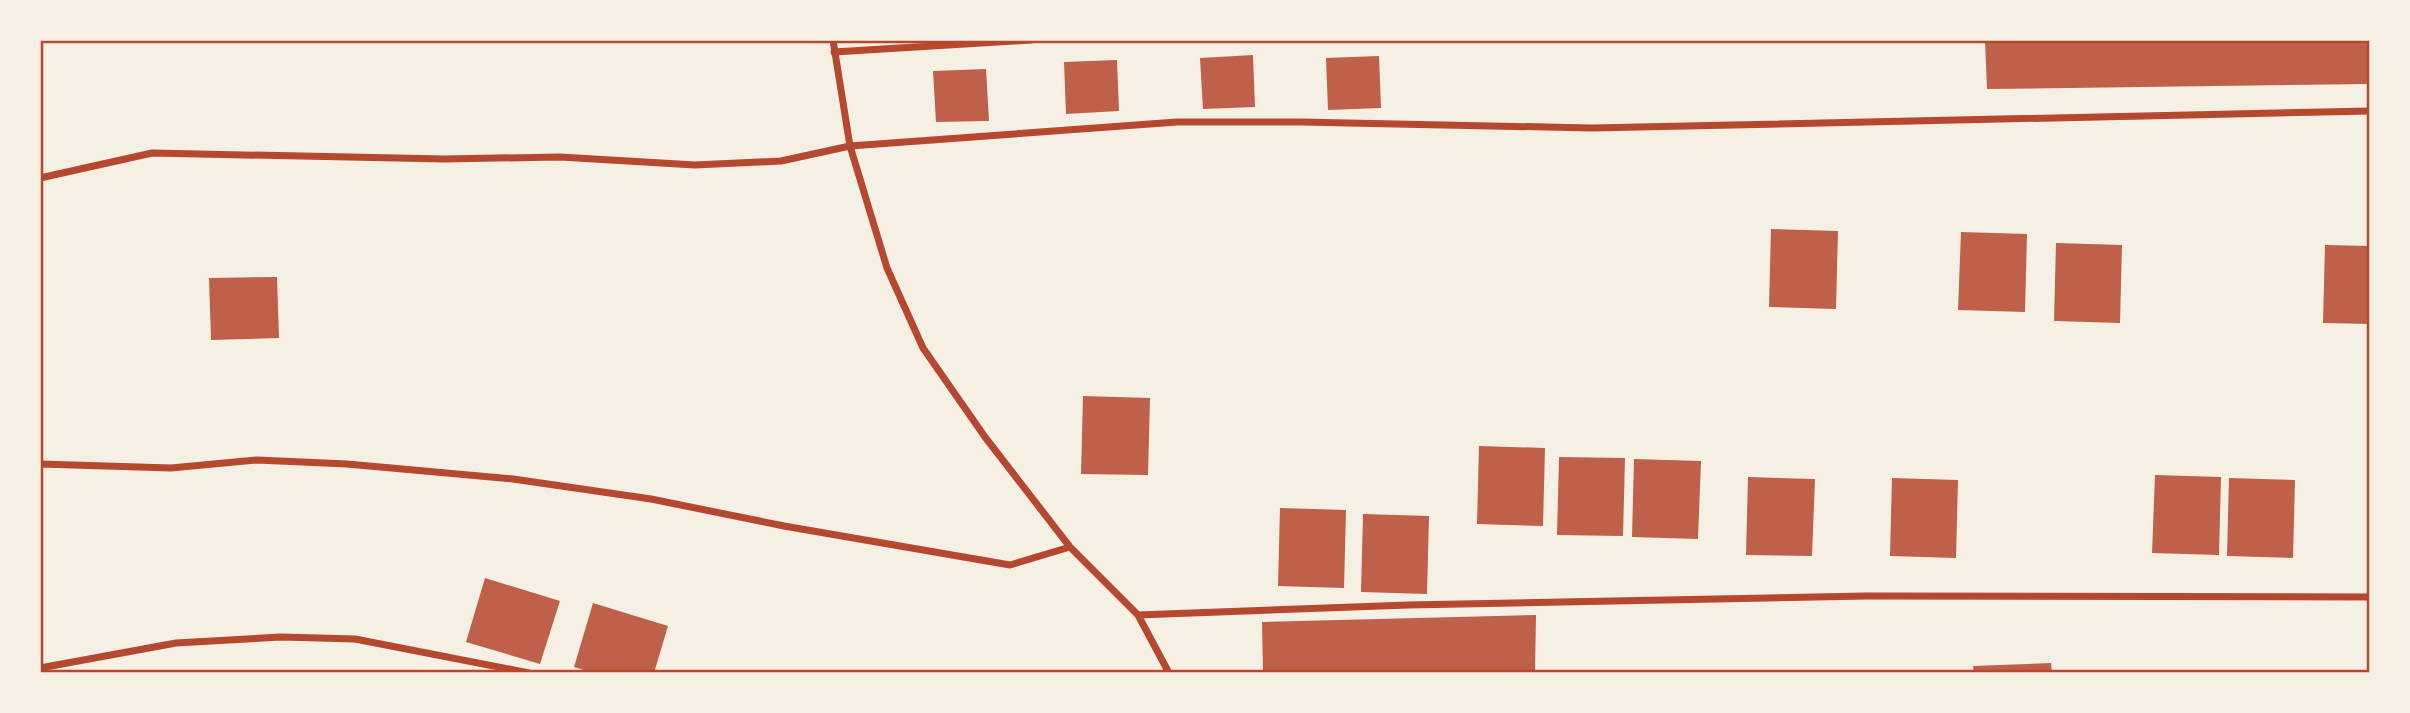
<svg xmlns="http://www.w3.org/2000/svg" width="2410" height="713" font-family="'Sofia Sans Condensed',sans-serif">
	<rect width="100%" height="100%" fill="#f6efe4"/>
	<path fill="#bf614a" d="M1985,40H2370V84L1987,89Z
		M1253,55L1255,107L1203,109L1200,58Z
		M1379,56L1381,108L1328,110L1326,58Z
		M1117,60L1119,111L1066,114L1064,62Z
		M986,69L989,121L936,122L933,71Z
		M1771,229L1838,231L1836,309L1769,307Z
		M1961,232L2027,234L2025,312L1958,310Z
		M2056,243L2122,245L2120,323L2054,321Z
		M2325,245L2370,246V324L2323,323Z
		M277,277L279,338L211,340L209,278Z
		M1083,396L1150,398L1148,475L1081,474Z
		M1479,446L1545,448L1543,526L1477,524Z
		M1559,457L1625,458L1623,536L1557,535Z
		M1634,459L1701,461L1698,539L1632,537Z
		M2155,475L2221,477L2219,555L2152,553Z
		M1748,477L1815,479L1812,556L1746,555Z
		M1892,478L1958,480L1956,558L1890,556Z
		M2229,478L2295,480L2293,558L2227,556Z
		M1280,508L1346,510L1344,588L1278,586Z
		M1363,514L1429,516L1427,594L1361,592Z
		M485,578L560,601L540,664L466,642Z
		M593,603L668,626L654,673H594L574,667Z
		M1536,615L1535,673H1263L1262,622Z
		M2051,663L2052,673H1974L1973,666Z"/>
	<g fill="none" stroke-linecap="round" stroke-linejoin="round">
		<path stroke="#b5482f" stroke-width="7" d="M833,40L850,146L887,268L923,348L985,437L1070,547L1138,615L1169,673
			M834,52L1031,40
			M40,178L152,153L444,159L560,157L695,165L781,161L850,146L1177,122H1301L1592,128L2370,111
			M40,464L171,468L257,460L347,464L513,479L651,499L784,526L1010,565L1070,547
			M1138,615L1408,605L1866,596L2370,597
			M40,668L176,643L281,637L355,639L529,673"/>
	</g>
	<rect width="2410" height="713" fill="none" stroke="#f6efe4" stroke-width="84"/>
	<rect x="42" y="42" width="2326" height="629" fill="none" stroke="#b5482f" stroke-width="2.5"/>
</svg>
